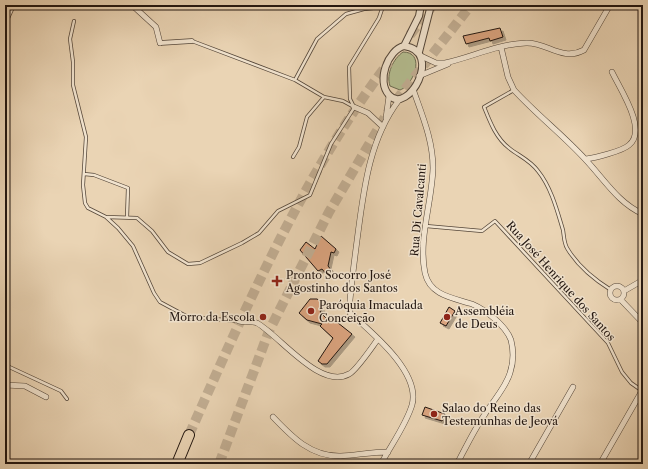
<svg xmlns="http://www.w3.org/2000/svg" width="648" height="469" font-family="'Libre Caslon Text',serif">
	<defs>
		<filter id="shadow"><feDropShadow dx="3" dy="3" stdDeviation="0" flood-color="#0004"/></filter>
	</defs>
	<rect width="100%" height="100%" fill="#ead4b4"/>
	<filter id="stains"><feTurbulence type="fractalNoise" baseFrequency=".005" numOctaves="4"/><feColorMatrix values="0 0 0 0 .2 0 0 0 0 .09 0 0 0 0 .02 0 0 0 .5 -.17"/></filter>
	<radialGradient id="worn" r=".72"><stop offset=".6" stop-color="#630" stop-opacity="0"/><stop offset="1" stop-color="#630" stop-opacity=".3"/></radialGradient>
	<path fill="#b4bd90" stroke="#6b6a50" d="M403,52C426,52 414,85 400,90L390,86C386,74 393,59 403,52Z"/>
	<path fill="#daa37e" stroke="#221610" filter="url(#shadow)" d="M500,28L503,37L490,41L489,38L466,44L463,36Z
		M321,236L336,249L334,253L331,252L328,266L332,271L327,275L322,269L318,271L300,250L306,242L315,249Z
		M310,299H317L320,301V306L322,309L320,312L329,321L333,319L352,334L327,364H322L318,361L333,338L320,326L322,324L307,320L299,313Z
		M449,307L455,311L446,326L440,323Z
		M425,407L445,414L442,421L422,415Z"/>
	<g fill="none" stroke-linecap="round" stroke-linejoin="round">
		<path stroke="#c2ae93" stroke-width="10" stroke-dasharray="10 5" stroke-linecap="butt" d="M410,35L433,5
			M189,435C246,307 304,173 389,62
			M219,464L269,331L329,212L391,107L471,5"/>
		<defs>
			<path id="service" d="M74,21L70,39L73,62V85L86,137L83,185L85,203L88,208L106,217L118,228L133,246L154,293L160,302L188,317L239,321
				M5,25L14,5
				M192,41L295,80L324,97L343,101L354,107
				M295,80L317,39L346,14L364,9L383,7
				M514,90L484,107C490,122 496,138 509,148C519,156 530,160 538,171C551,187 557,210 563,230C564,236 564,243 567,248C577,265 595,280 611,290
				M354,107L350,99L349,67L379,18L383,6
				M293,157L299,147L307,117L324,97
				M84,174L94,175L128,188L127,217
				M106,217L137,218L152,231L168,252L188,264L200,263L242,243L259,233L278,211L310,195L331,144L354,108
				M426,226L482,231L495,221L608,343L622,372L631,383L641,390
				M5,365L61,391L67,399"/>
			<path id="pedestrian" d="M160,43L192,41"/>
			<path id="minor" d="M132,5L156,27L160,43
				M501,47L508,77L514,90C537,115 563,135 585,159C604,179 618,203 643,214
				M421,56L436,63H445C472,57 498,44 526,43C547,42 562,62 584,50L610,5
				M419,76L448,64
				M413,89C422,115 433,140 433,168C432,203 418,239 425,273C430,296 454,298 472,304C486,310 506,326 511,340C514,352 514,361 510,373C506,387 493,401 485,414C474,430 466,447 457,464
				M354,107L368,113L383,127
				M386,118L389,96
				M586,159C594,158 623,151 629,145C648,130 620,89 612,72
				M610 293a7 7 0 1 1 14 0a7 7 0 1 1-14 0Z
				M624,291L643,280
				M621,300L643,323
				M239,321C244,322 252,321 257,323C280,336 320,390 349,374C356,371 372,347 378,339
				M5,385L25,386L46,397
				M273,417C292,437 311,457 341,456C357,455 372,452 388,452
				M381,464C391,445 406,425 412,405C421,372 371,332 350,313V300C352,278 355,256 358,233C364,187 370,138 399,100
				M529,464L573,387
				M600,464L643,389"/>
			<path id="tertiary" d="M404,46C444,51 408,116 389,95C376,81 388,50 404,46Z
				M404,46L419,16L421,5
				M419,52L431,5"/>
			<path id="motorway" d="M177,464L189,435"/>
		</defs>
		<use href="#service" stroke="#544639" stroke-width="4"/>
		<use href="#pedestrian" stroke="#544639" stroke-width="5.5"/>
		<use href="#minor" stroke="#544639" stroke-width="6"/>
		<use href="#tertiary" stroke="#544639" stroke-width="8"/>
		<use href="#motorway" stroke="#221610" stroke-width="12"/>
		<use href="#service" stroke="#f1e3ce" stroke-width="2.5"/>
		<use href="#pedestrian" stroke="#f1e3ce" stroke-width="4"/>
		<use href="#minor" stroke="#f1e3ce" stroke-width="5"/>
		<use href="#tertiary" stroke="#f1e3ce" stroke-width="6"/>
		<use href="#motorway" stroke="#ead4b4" stroke-width="10"/>
	</g>
	<g fill="#8f2418" stroke="#f1e3ce" stroke-width="1.5">
		<path d="M275 275h4v4h4v4h-4v4h-4v-4h-4v-4h4z"/>
		<circle cx="311" cy="311" r="4"/>
		<circle cx="263" cy="317" r="4"/>
		<circle cx="447" cy="317" r="4"/>
		<circle cx="434" cy="414" r="4"/>
	</g>
	<g text-anchor="middle" stroke-width="3" stroke-linejoin="round" paint-order="stroke">
		<g font-size="11" fill="#221610" stroke="#f1e3ce">
			<text transform="translate(418 210) rotate(-85)" y="4">Rua Di Cavalcanti</text>
			<text transform="translate(561 281) rotate(48)" y="4">Rua José Henrique dos Santos</text>
		</g>
		<g font-size="11" fill="#221610" stroke="#f1e3ce" text-anchor="start">
			<text x="286" y="279">Pronto Socorro José<tspan x="286" dy="13">Agostinho dos Santos</tspan></text>
			<text x="319" y="309">Paróquia Imaculada<tspan x="319" dy="13">Conceição</tspan></text>
			<text x="455" y="315">Assembléia<tspan x="455" dy="13">de Deus</tspan></text>
			<text x="255" y="321" text-anchor="end">Morro da Escola</text>
			<text x="442" y="412">Salao do Reino das<tspan x="442" dy="13">Testemunhas de Jeová</tspan></text>
		</g>
	</g>
	<rect width="648" height="469" fill="none" stroke="#ead4b4" stroke-width="20"/>
	<rect x="6" y="6" width="636" height="457" fill="none" stroke="#221610" stroke-width="2"/>
	<rect x="10" y="10" width="628" height="449" fill="none" stroke="#221610"/>
	<rect width="100%" height="100%" filter="url(#stains)"/>
	<rect width="100%" height="100%" fill="url(#worn)"/>
</svg>
